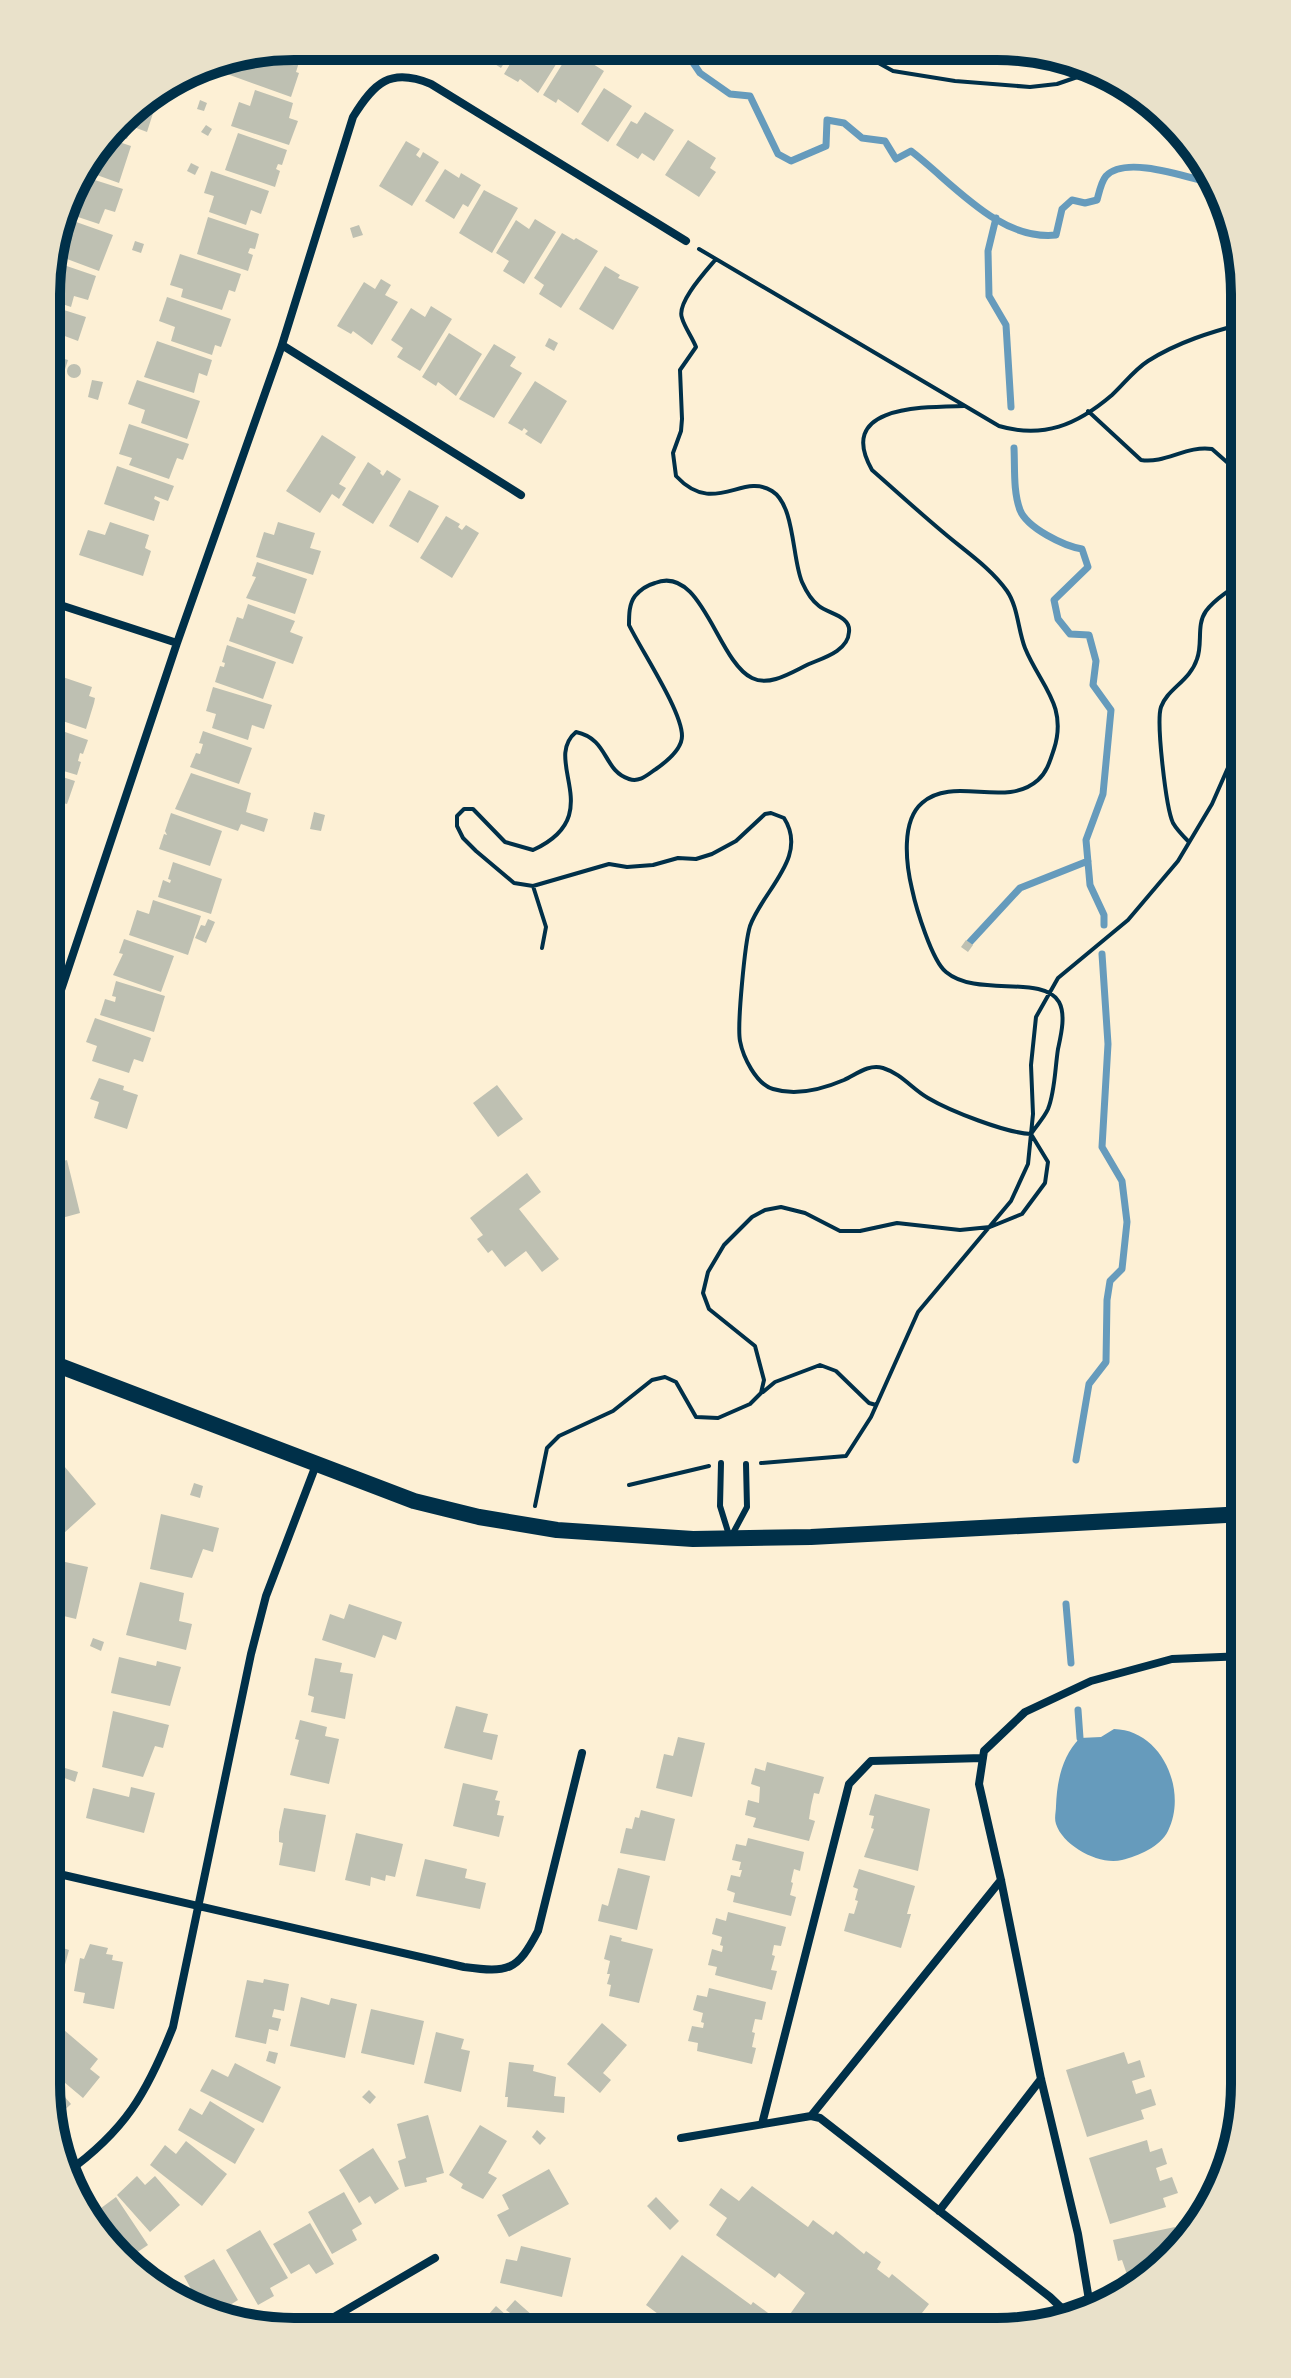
<svg xmlns="http://www.w3.org/2000/svg" width="1291" height="2378" font-family="'Playfair Display',serif">
	<rect width="100%" height="100%" fill="#fdf0d5"/>
	<path fill="#669bbc" d="M1114,1729C1162,1730 1188,1791 1168,1831C1160,1847 1138,1856 1122,1860C1100,1866 1063,1846 1056,1824C1054,1818 1056,1812 1056,1806C1057,1781 1062,1756 1080,1738L1101,1737Z"/>
	<g fill="none" stroke-linecap="round" stroke-linejoin="round">
		<path stroke="#669bbc" stroke-width="7" d="M683,48L700,73L730,94L750,96L778,154L791,161L826,146L827,120L844,123L862,138L885,141L896,159L911,151C953,183 999,241 1056,235L1062,209L1072,200L1085,203L1097,200C1099,193 1101,182 1106,176C1125,155 1186,177 1211,183
			M996,218L988,251L989,296L1006,325L1011,407
			M1014,448C1015,468 1013,491 1020,510C1027,528 1064,546 1082,549L1088,567L1054,600L1058,619L1070,634L1089,635L1096,661L1093,685L1111,710L1103,794L1086,840L1090,885L1104,915V925
			M970,942L1020,888L1088,861
			M1076,1460L1089,1384L1106,1362L1107,1300L1110,1281L1122,1269L1127,1222L1122,1181L1102,1147L1108,1044L1102,954
			M1066,1604L1071,1663
			M1078,1710L1080,1738"/>
	</g>
	<path fill="#bec0b2" d="M466,47H514L501,68L487,59L489,55L484,52L481,57Z
		M520,47L565,50L538,93L520,79L518,82L504,74Z
		M275,50L300,59L296,72L299,73L291,97L227,74L232,58Z
		M571,50L604,71L578,113L558,99L556,103L543,95Z
		M604,88L632,106L608,142L581,124Z
		M255,90L293,103L289,118L298,121L289,145L231,126L239,102L250,106Z
		M200,100L207,103L204,111L197,109Z
		M140,102L155,107L147,132L131,126L127,139L111,133L130,108Z
		M645,112L674,130L654,161L642,153L638,159L616,145L631,121L637,124Z
		M206,125L212,129L208,136L201,132Z
		M238,133L287,150L282,165L278,164L276,169L280,171L275,187L225,170Z
		M107,138L131,146L119,183L83,170Z
		M688,140L716,158L710,168L716,172L699,197L665,175Z
		M406,141L420,149L416,155L420,158L423,152L439,162L412,206L379,186Z
		M191,163L199,167L195,175L187,171Z
		M445,169L459,178L461,173L481,185L468,207L463,204L454,219L425,201Z
		M211,171L269,191L261,214L251,210L246,225L209,212L214,196L204,193Z
		M79,175L123,189L115,212L105,209L99,224L63,212L72,184Z
		M484,190L518,208L492,253L459,233Z
		M62,217L113,235L99,271L51,253Z
		M208,217L259,234L255,249L250,248L248,253L253,255L248,271L197,254Z
		M535,219L556,232L524,284L503,271L509,261L496,253L516,220L529,229Z
		M359,225L363,235L353,238L350,228Z
		M562,233L574,240L576,238L598,251L561,308L539,294L544,285L534,278Z
		M135,241L144,244L141,253L132,250Z
		M180,254L241,274L235,292L229,290L222,310L181,297L183,289L170,285Z
		M49,260L96,276L88,300L74,296L71,307L48,299Z
		M605,266L620,275L618,278L639,287L613,330L579,309Z
		M381,279L391,285L385,295L398,302L372,345L353,331L351,334L337,326L364,282L375,289Z
		M167,297L231,319L221,347L215,345L212,355L171,341L175,327L159,321Z
		M48,305L86,317L78,341L62,335L57,350L48,346Z
		M431,306L452,319L420,371L397,357L403,348L391,340L411,308L425,317Z
		M449,333L482,354L456,396L438,382L436,386L422,377Z
		M549,338L558,343L554,351L545,346Z
		M157,341L212,360L207,376L199,373L194,393L144,377Z
		M494,344L516,357L510,366L522,373L494,418L459,399Z
		M48,354L68,360L57,394L48,391Z
		M67 371a7 7 0 1 1 14 0a7 7 0 1 1-14 0Z
		M92,380L103,382L98,400L88,397Z
		M137,380L200,401L187,439L141,423L145,410L128,404Z
		M535,381L567,401L541,444L525,434L528,431L524,428L522,431L508,423Z
		M48,398L55,401L48,420Z
		M129,424L189,444L183,460L177,458L169,479L129,465L132,458L119,454Z
		M322,435L356,457L339,484L346,488L339,499L332,494L320,513L286,491Z
		M368,462L381,471L380,473L383,476L387,470L401,479L373,524L342,505Z
		M117,466L174,486L168,501L155,496L154,499L160,502L154,521L104,504Z
		M409,490L439,506L418,543L389,526Z
		M48,497L54,500L48,516Z
		M446,516L460,524L458,527L462,530L466,525L479,533L452,578L420,558Z
		M110,522L149,535L145,548L151,551L143,576L79,555L88,530L105,535Z
		M278,522L315,533L310,548L321,551L313,575L256,557L264,532L274,535Z
		M257,562L307,579L295,614L246,598L256,577L252,576Z
		M248,604L295,621L290,632L303,637L293,664L229,641L237,617L243,619Z
		M227,645L276,662L263,699L215,682L220,666L224,667L225,663L222,662Z
		M48,672L92,687L89,696L95,698L94,703L86,729L48,716Z
		M213,687L272,705L264,729L252,725L248,740L212,728L216,714L206,711Z
		M48,726L88,740L83,754L80,753L78,761L81,762L77,775L47,766Z
		M203,731L252,748L239,784L190,767L196,753L200,754L203,744L199,743Z
		M47,772L75,781L67,804L63,803L58,817L47,814Z
		M191,773L251,793L246,812L268,819L264,832L241,824L238,831L175,809Z
		M314,812L325,815L321,831L310,829Z
		M171,813L222,831L210,866L159,849L164,834L167,835L165,831Z
		M47,818L62,823L55,844L47,841Z
		M173,862L222,879L211,914L158,897L163,880L170,883L171,880L168,879Z
		M153,900L201,916L188,955L129,935L137,910L149,914Z
		M208,919L215,922L206,943L195,938L201,925L205,926Z
		M124,939L174,956L161,992L113,975L123,954L119,953Z
		M966,940L973,945L968,952L961,947Z
		M116,981L165,996L154,1032L100,1015L105,999L115,1002L116,997L112,996Z
		M95,1018L151,1038L143,1062L134,1059L129,1073L92,1061L97,1046L86,1042Z
		M99,1078L124,1086L123,1090L138,1095L127,1129L94,1118L99,1102L90,1099Z
		M497,1085L523,1119L498,1137L473,1103Z
		M67,1160L80,1213L47,1222L48,1165Z
		M527,1173L541,1192L519,1209L559,1259L542,1272L526,1251L505,1267L492,1250L488,1253L477,1239L483,1235L470,1218Z
		M59,1460L96,1504L64,1533L54,1521L51,1524L47,1519V1471Z
		M194,1483L203,1486L200,1498L190,1495Z
		M161,1514L219,1528L213,1552L203,1549L192,1578L150,1569Z
		M47,1558L88,1567L76,1619L47,1612Z
		M140,1582L184,1593L179,1621L192,1624L186,1650L126,1635Z
		M349,1604L402,1622L396,1640L383,1635L375,1658L322,1640L330,1614L344,1619Z
		M47,1629L56,1631L48,1663L57,1665L53,1685L46,1684Z
		M93,1638L104,1642L101,1651L90,1646Z
		M119,1657L156,1666L157,1661L181,1667L170,1706L111,1693Z
		M315,1658L342,1663L340,1672L353,1674L345,1719L311,1712L314,1697L308,1695Z
		M456,1706L488,1714L483,1732L498,1735L492,1760L444,1748Z
		M113,1711L169,1725L163,1748L155,1746L143,1777L102,1767Z
		M300,1720L327,1727L325,1736L339,1739L329,1784L290,1775L299,1740L295,1739Z
		M678,1737L705,1743L692,1797L656,1788L664,1754L673,1756Z
		M52,1748L63,1749L61,1760L51,1759Z
		M767,1762L824,1777L819,1794L814,1793L811,1806L809,1819L815,1821L809,1841L753,1827L756,1818L745,1815L748,1800L759,1803L760,1787L751,1784L755,1768L765,1771Z
		M65,1768L78,1772L75,1782L62,1777Z
		M463,1783L498,1791L495,1800L500,1801L497,1815L504,1816L499,1837L453,1826Z
		M131,1787L155,1793L144,1833L86,1818L93,1788L129,1797Z
		M875,1794L930,1809L918,1871L864,1857L874,1829L871,1828L874,1816L869,1815Z
		M284,1808L326,1815L315,1872L279,1865L283,1843L279,1842V1832Z
		M641,1810L675,1819L665,1861L620,1853L626,1828L632,1829L635,1817L639,1818Z
		M356,1833L403,1844L395,1877L386,1875L385,1881L371,1877L370,1886L345,1880Z
		M748,1838L804,1852L800,1871L794,1869L791,1882L793,1883L790,1895L796,1897L791,1916L733,1902L735,1893L727,1890L731,1875L740,1877L742,1870H739L741,1862L732,1860L736,1844L746,1846Z
		M425,1859L467,1869L465,1878L486,1883L480,1909L416,1896Z
		M618,1868L650,1876L637,1930L598,1921L602,1904L608,1906Z
		M859,1869L915,1886L907,1914H911L901,1948L844,1931L849,1913L854,1914L858,1901L855,1900L858,1889L853,1887Z
		M728,1912L786,1927L781,1946L774,1945L772,1955L775,1956L771,1970L777,1971L772,1990L715,1975L717,1967L708,1965L712,1949L722,1952L723,1946L720,1945L722,1937L712,1934L716,1918L726,1921Z
		M46,1933L51,1934L48,1943L69,1950L55,2001L46,1999Z
		M610,1935L622,1938L621,1941L653,1949L639,2003L609,1996L611,1985L607,1984L610,1974H607L610,1961L604,1959Z
		M90,1944L108,1948L106,1954L113,1955L112,1960L123,1962L114,2009L83,2003L85,1993L74,1991L80,1958L84,1959Z
		M264,1979L289,1984L284,2011L274,2009L272,2017L281,2019L278,2031L269,2029L266,2044L235,2037L247,1980L263,1983Z
		M709,1988L766,2002L762,2020L755,2019L752,2032L755,2033L752,2047L756,2048L752,2064L697,2051L698,2043L688,2041L692,2026L703,2028L704,2023L701,2022L703,2013L693,2010L697,1995L707,1997Z
		M301,1997L329,2005L331,1998L357,2004L345,2058L290,2046Z
		M371,2009L424,2021L414,2065L361,2053Z
		M602,2023L627,2045L603,2073L611,2080L600,2093L567,2064Z
		M64,2030L98,2059L90,2069L100,2077L83,2098L46,2067V2038L48,2037L54,2042Z
		M436,2032L464,2039L461,2049L470,2051L461,2092L424,2083Z
		M269,2051L278,2053L275,2064L266,2061Z
		M1124,2052L1128,2064L1140,2060L1145,2077L1132,2081L1136,2094L1151,2089L1156,2105L1141,2110L1144,2119L1087,2137L1066,2070Z
		M509,2062L534,2065L533,2071L556,2077L554,2096L565,2097L564,2113L507,2107L508,2097H505Z
		M235,2063L281,2087L263,2123L200,2091L212,2069L228,2077Z
		M54,2085L71,2104L54,2120L51,2117L47,2091Z
		M369,2090L376,2097L370,2104L362,2097Z
		M210,2101L255,2129L235,2164L178,2130L190,2108L202,2115Z
		M428,2115L444,2173L426,2178L427,2182L405,2187L398,2161L406,2158L397,2124Z
		M480,2125L507,2141L488,2173L497,2178L483,2199L461,2188L463,2184L449,2175Z
		M537,2130L546,2138L540,2145L532,2137Z
		M1147,2140L1150,2152L1162,2148L1167,2164L1156,2168L1160,2181L1172,2177L1178,2193L1163,2198L1166,2207L1110,2224L1089,2158Z
		M186,2141L227,2174L202,2206L150,2165L165,2145L176,2154Z
		M373,2148L399,2189L375,2204L370,2196L359,2203L339,2170Z
		M549,2169L569,2204L509,2237L497,2215L509,2209L502,2195Z
		M137,2176L145,2185L155,2176L180,2205L150,2232L117,2195Z
		M752,2186L808,2227L813,2220L833,2235L836,2231L864,2254L866,2251L881,2262L877,2269L889,2278L892,2274L929,2304L922,2313L947,2332L681,2331L646,2305L682,2255L751,2305L753,2302L783,2324L805,2293L779,2273L775,2278L716,2235L727,2218L709,2205L721,2188L739,2201Z
		M344,2192L362,2224L352,2230L357,2240L332,2254L308,2212Z
		M116,2197L148,2245L124,2261L93,2214Z
		M656,2197L679,2221L670,2230L647,2206Z
		M310,2223L334,2264L316,2274L309,2264L291,2274L273,2244Z
		M1175,2227L1179,2249L1148,2281L1132,2289L1122,2260L1118,2261L1113,2240Z
		M260,2230L288,2278L270,2288L274,2296L258,2305L226,2250Z
		M521,2246L571,2258L562,2297L500,2283L506,2259L517,2261Z
		M214,2259L238,2300L230,2305L237,2318L232,2321L204,2313L184,2276Z
		M183,2291L193,2309L172,2298Z
		M515,2300L550,2331L487,2330L480,2324L496,2306L507,2316L510,2313L506,2310Z"/>
	<g fill="none" stroke-linecap="round" stroke-linejoin="round">
		<path stroke="#003049" stroke-width="4" d="M855,50L893,71L955,81L1030,87L1057,84L1089,73
			M699,249L999,426C1043,439 1077,425 1112,395C1124,384 1134,370 1148,361C1178,342 1211,332 1245,323
			M716,259C706,271 676,303 682,318C685,328 692,337 696,347L680,370L682,419L681,431L673,453L676,476C714,517 742,472 772,491C795,505 792,559 802,582C806,591 811,600 819,606C829,614 851,616 849,632C848,651 823,658 809,664C792,672 770,687 752,678C717,661 702,564 655,583C648,585 640,590 635,596C629,604 629,615 629,625C641,650 682,711 682,736C682,749 666,762 656,769C648,774 640,783 629,779C603,771 609,739 576,732C541,761 609,815 533,850L505,842L473,809H464L457,816V826L463,838L476,851L514,883L533,886L609,864L627,867L653,865L678,858L696,859L712,854L736,841L765,814L771,813L784,818C809,857 763,890 750,926C745,942 737,1025 740,1041C743,1057 756,1084 773,1089C796,1096 823,1089 844,1080C857,1074 868,1064 883,1068C902,1074 912,1089 928,1098C950,1111 1006,1133 1031,1134
			M1088,411L1141,460C1165,464 1187,445 1212,449L1245,478
			M1189,842C1183,836 1177,830 1173,823C1166,808 1156,722 1161,707C1167,689 1190,681 1197,659C1203,643 1196,625 1206,611C1222,590 1235,595 1245,565
			M533,886L546,927L542,948
			M763,1392L775,1382L820,1365L836,1371L869,1403L876,1405
			M761,1463L846,1456L871,1417L918,1312L1011,1201L1028,1164L1033,1114L1031,1065L1036,1017L1058,978L1128,920L1178,861L1212,804L1245,729
			M629,1485L709,1466
			M535,1506L547,1448L559,1436L613,1411L652,1380L665,1377L676,1382L696,1417L718,1418L750,1404L761,1393L764,1380L755,1346L709,1309L703,1293L708,1272L724,1245L752,1217L765,1210L781,1207L805,1213L840,1231H860L897,1223L960,1230L990,1227L1022,1214L1045,1183L1048,1162L1031,1134C1036,1126 1044,1118 1048,1109C1055,1092 1055,1068 1058,1049C1061,1035 1066,1015 1059,1002C1043,974 977,998 946,972C932,961 916,908 912,889C906,864 901,821 922,803C953,775 1006,809 1038,780C1047,772 1050,761 1054,749C1068,705 1040,685 1025,648C1018,630 1018,607 1007,591C991,568 965,551 944,533C920,513 896,491 872,470C835,405 924,407 964,406"/>
		<path stroke="#003049" stroke-width="6" d="M721,1463L720,1506L729,1535
			M732,1535L747,1507L746,1464"/>
		<path stroke="#003049" stroke-width="8" d="M282,345L521,495
			M48,601L177,643
			M47,1032L177,643L282,345L353,117C374,83 390,67 431,84L686,241
			M46,1871L464,1967C509,1973 517,1971 538,1931L582,1753
			M811,2116L1001,1880
			M762,2124L849,1784L871,1761L983,1758
			M681,2138L811,2116L820,2118L1050,2297L1073,2319
			M66,2173C125,2131 147,2093 173,2027L251,1654L266,1596L316,1465
			M939,2211L1041,2079
			M1083,2315L1089,2300L1078,2234L1041,2079L1001,1880L979,1784L984,1751L1025,1712L1091,1681L1172,1659L1245,1656
			M312,2330L435,2258"/>
		<path stroke="#003049" stroke-width="16" d="M47,1361L414,1501L479,1517L557,1530L693,1539L811,1537L1245,1514"/>
	</g>
	<path d="M0 0H1291V2378H0ZM294 60H997A234 234 0 0 1 1231 294V2084A234 234 0 0 1 997 2318H294A234 234 0 0 1 60 2084V294A234 234 0 0 1 294 60Z" fill="#e9e1ca" fill-rule="evenodd"/>
	<path fill="none" stroke="#003049" stroke-width="10" d="M294 60H997A234 234 0 0 1 1231 294V2084A234 234 0 0 1 997 2318H294A234 234 0 0 1 60 2084V294A234 234 0 0 1 294 60Z"/>
</svg>
